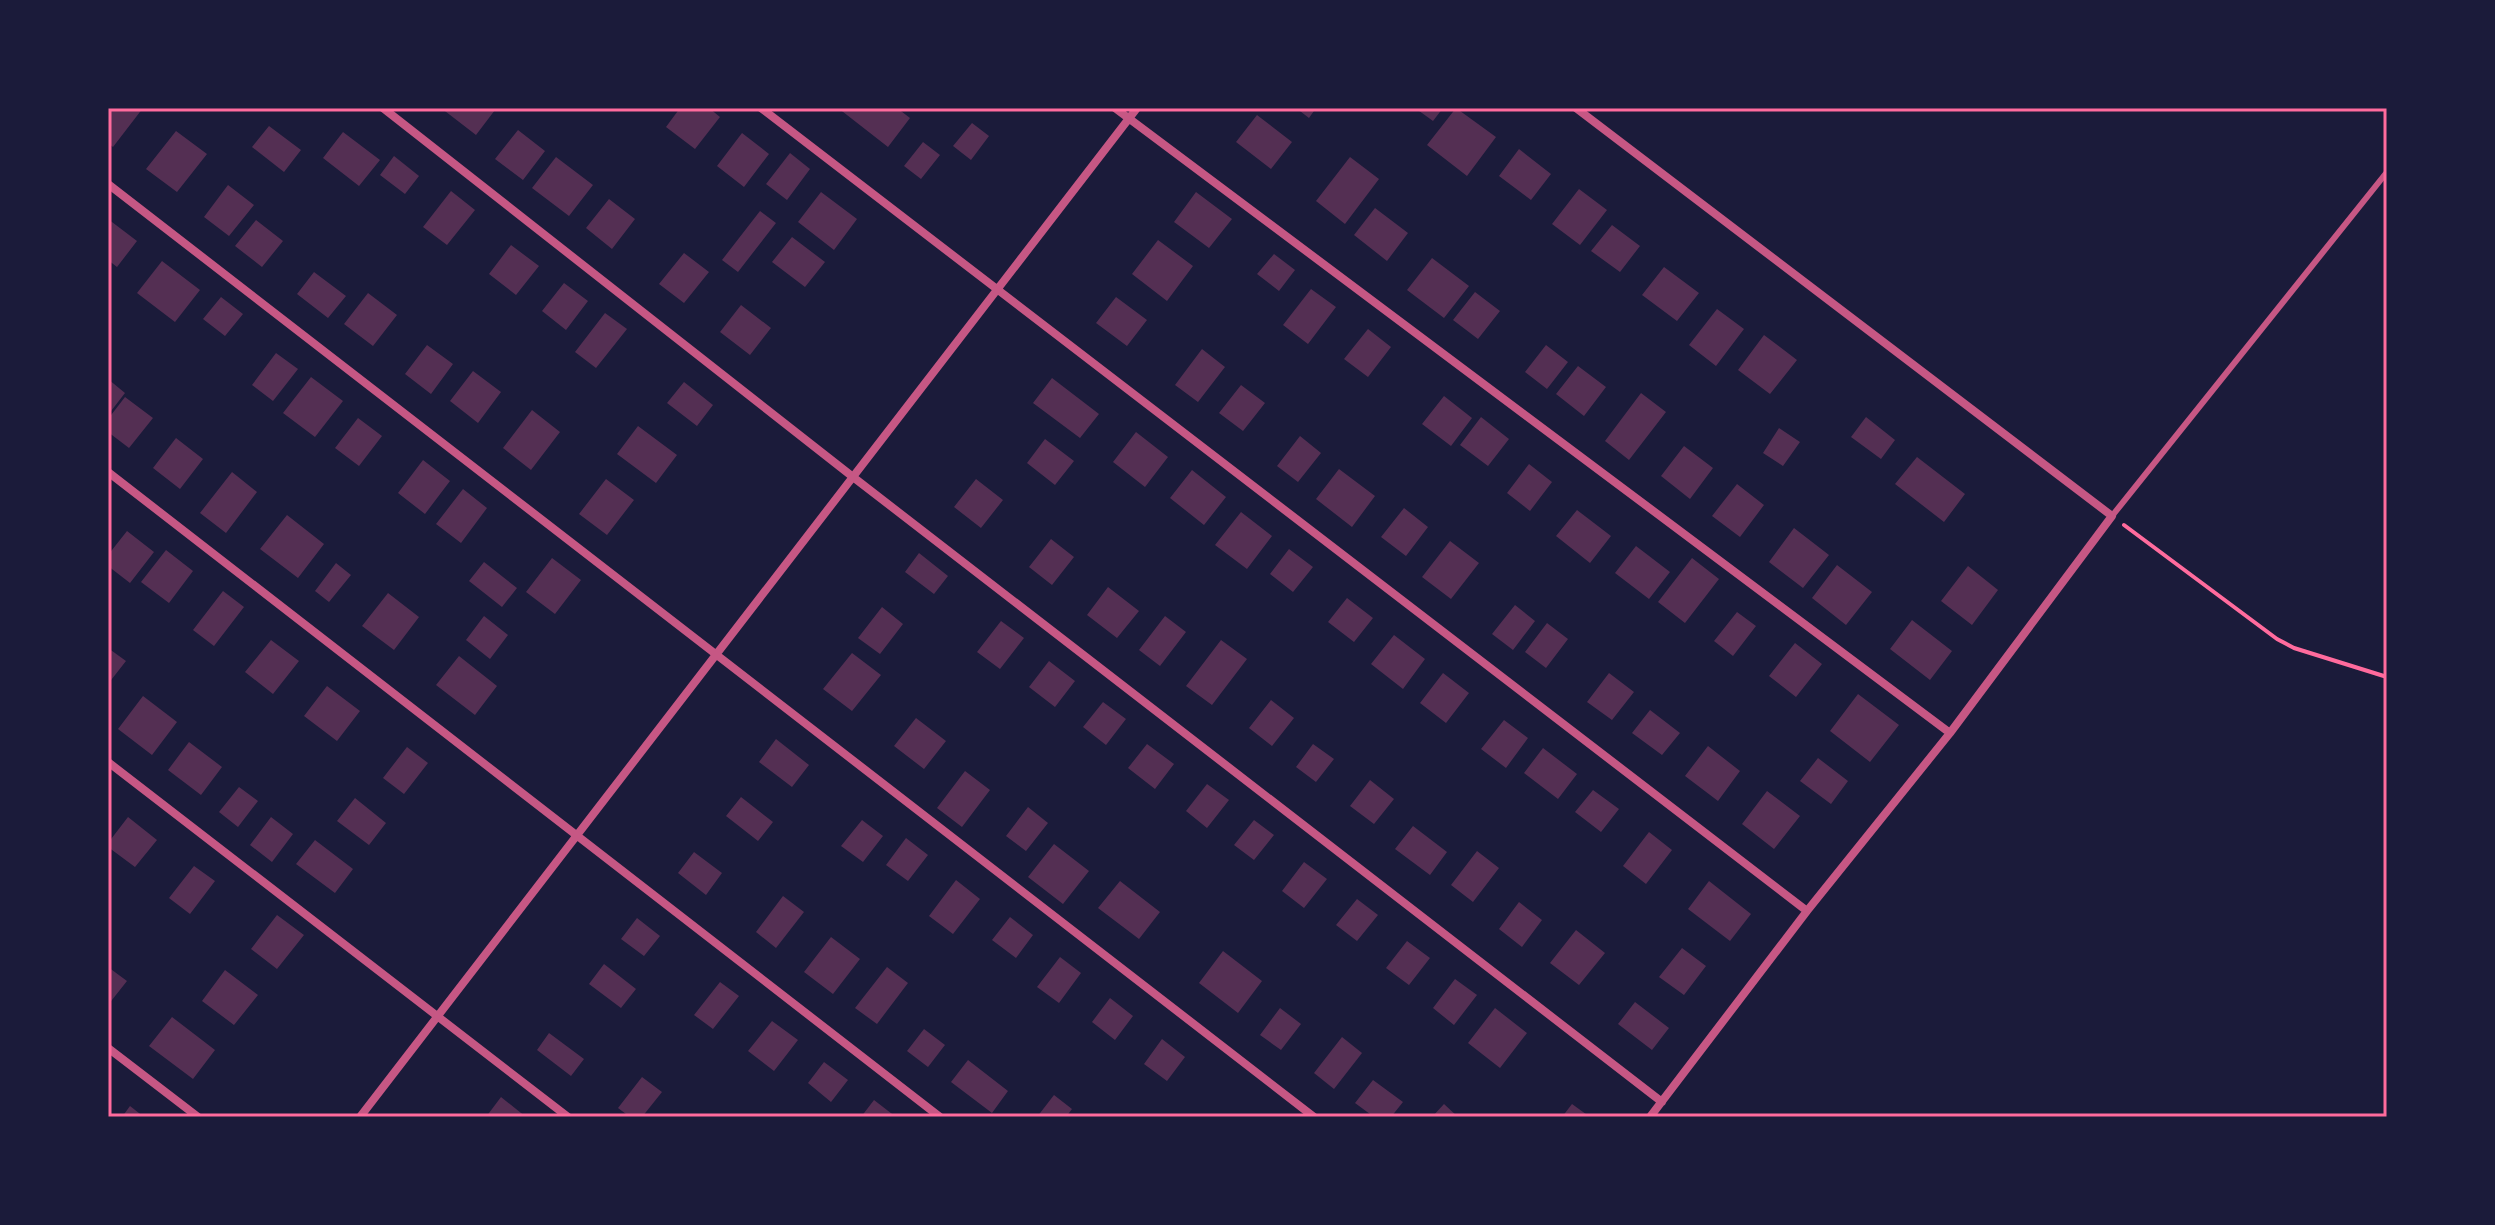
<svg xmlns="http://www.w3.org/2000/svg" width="2495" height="1225" font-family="'Times New Roman',serif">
	<rect width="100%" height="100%" fill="#1b1b3a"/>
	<path fill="#542f53" d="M108,108H143L113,147L108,143Z
		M441,108H492L495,110L476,135Z
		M680,108H709L720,117L695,149L666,127Z
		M838,108H897L910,118L888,147Z
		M1296,108H1316L1309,118Z
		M1415,108H1443L1433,121Z
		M1456,108L1496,137L1467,176L1427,145Z
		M1257,115L1292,142L1271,169L1236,142Z
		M972,123L989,136L971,160L953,146Z
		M269,126L301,150L284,172L252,147Z
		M518,130L545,151L523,180L495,159Z
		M176,131L207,154L177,192L146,169Z
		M343,132L380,160L359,186L323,158Z
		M742,133L769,154L744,187L717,166Z
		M923,142L940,155L921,179L904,166Z
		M1519,149L1551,174L1531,200L1499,176Z
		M790,153L810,169L787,200L766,184Z
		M394,156L419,176L405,194L380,175Z
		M556,157L593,185L569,216L532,188Z
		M1350,157L1379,179L1345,224L1316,201Z
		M228,185L254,205L229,236L204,217Z
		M1579,189L1607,210L1580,245L1552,224Z
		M451,191L475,210L447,245L423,227Z
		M821,192L857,219L834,250L798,222Z
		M1196,192L1232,219L1209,248L1174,222Z
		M609,199L635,219L612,249L586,228Z
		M1375,208L1408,233L1387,261L1354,235Z
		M760,211L776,223L738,272L722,260Z
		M108,219L137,241L117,267L108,260Z
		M256,220L283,241L262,267L235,246Z
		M1612,225L1640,246L1620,272L1591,251Z
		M792,237L825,262L805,287L772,262Z
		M1158,240L1193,266L1167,301L1132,274Z
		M511,245L539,266L516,295L489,274Z
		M684,253L709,272L684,303L659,284Z
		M1274,254L1295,270L1279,291L1257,274Z
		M1432,258L1469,286L1444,318L1407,290Z
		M162,261L200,290L175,322L137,293Z
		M1664,267L1699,293L1677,321L1642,295Z
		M314,272L346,296L328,318L297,294Z
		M564,283L588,301L566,330L542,311Z
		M1311,289L1336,307L1308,344L1283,325Z
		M1475,292L1500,311L1478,339L1453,320Z
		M368,293L397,315L373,346L344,324Z
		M221,297L243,314L225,336L203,319Z
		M1116,297L1147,320L1127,346L1096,323Z
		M741,305L771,328L750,355L720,332Z
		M1717,309L1744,329L1716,366L1689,345Z
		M605,313L627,329L596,368L575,352Z
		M1368,329L1391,347L1368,377L1344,359Z
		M1764,335L1797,360L1770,394L1738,370Z
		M427,345L453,364L431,394L405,374Z
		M1546,345L1568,362L1547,389L1525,372Z
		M1202,349L1225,367L1198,402L1175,385Z
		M276,353L298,369L273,401L252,385Z
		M1578,366L1606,387L1584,416L1556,394Z
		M473,371L501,392L478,423L450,401Z
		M311,377L343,401L315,437L283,413Z
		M1052,378L1099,414L1080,438L1033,403Z
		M108,379L125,393L108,415Z
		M684,382L713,405L697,426L667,403Z
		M1241,385L1265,403L1243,431L1219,413Z
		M1641,393L1666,412L1629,460L1605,441Z
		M1444,396L1472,418L1451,446L1422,424Z
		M125,397L153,418L129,448L108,432V419Z
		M532,410L560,432L531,470L503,448Z
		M1481,417L1509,439L1488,466L1460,445Z
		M1866,417L1895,440L1881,459L1851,437Z
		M358,418L382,436L359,466L335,448Z
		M638,426L677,455L656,483L617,454Z
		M1779,428L1800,442L1783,466L1763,453Z
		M1136,432L1168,457L1145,487L1113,462Z
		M1300,436L1321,453L1298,482L1277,466Z
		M176,438L203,459L180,489L153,468Z
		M1045,439L1074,461L1055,485L1027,463Z
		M1684,446L1713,468L1690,499L1661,476Z
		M1917,457L1965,494L1944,522L1895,484Z
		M423,460L450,481L425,514L398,493Z
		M1529,464L1552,482L1530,511L1507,493Z
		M1339,469L1375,496L1352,527L1316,499Z
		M1192,470L1226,497L1204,525L1170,498Z
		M232,472L257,492L226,533L200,513Z
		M606,479L634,500L607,535L579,514Z
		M976,479L1003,500L981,528L954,507Z
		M1737,484L1764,505L1740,537L1712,516Z
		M463,489L487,508L461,543L436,524Z
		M1404,508L1428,527L1406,556L1381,537Z
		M1577,510L1611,536L1590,563L1556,536Z
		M1241,512L1272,536L1247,569L1215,545Z
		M287,515L324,544L298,578L260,549Z
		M1794,528L1829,555L1803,588L1769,562Z
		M127,531L154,552L130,583L108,566V555Z
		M1051,539L1074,557L1052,585L1029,567Z
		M1450,541L1479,563L1451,599L1422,577Z
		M1636,546L1670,572L1649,599L1615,573Z
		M1289,549L1313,567L1293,592L1270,574Z
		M166,550L193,571L169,603L141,582Z
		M919,553L948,576L934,594L905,572Z
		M552,558L581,580L555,614L526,592Z
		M1692,558L1719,579L1685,623L1658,602Z
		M484,562L517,588L502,607L469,581Z
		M336,563L351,575L329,602L315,591Z
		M1837,565L1872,592L1846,625L1812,598Z
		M1968,566L1998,590L1972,625L1941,601Z
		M1108,587L1139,611L1117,638L1087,615Z
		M223,591L244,607L214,646L193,630Z
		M388,593L419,617L394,650L362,626Z
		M1347,598L1373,618L1354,642L1328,622Z
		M1515,605L1535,621L1513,650L1492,634Z
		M882,607L903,624L880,654L858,638Z
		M1737,612L1756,626L1733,656L1714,641Z
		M484,616L508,635L490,659L466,640Z
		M1165,616L1186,632L1160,666L1139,650Z
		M1912,620L1952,651L1930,680L1890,649Z
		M1001,621L1024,638L1000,669L977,652Z
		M1547,623L1568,639L1546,668L1525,652Z
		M1394,635L1425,659L1403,689L1371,664Z
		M271,640L299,661L273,694L245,672Z
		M1221,640L1247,659L1212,705L1186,686Z
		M1795,643L1822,664L1796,697L1769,676Z
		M108,648L126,661L108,684Z
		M852,653L881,675L852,711L823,689Z
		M459,656L497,686L475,715L436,685Z
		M1049,661L1075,681L1055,707L1029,687Z
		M1443,673L1469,693L1446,723L1420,703Z
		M1609,673L1634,692L1612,720L1587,702Z
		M327,686L360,711L337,741L304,716Z
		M1858,694L1899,725L1870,762L1830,731Z
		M143,696L177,722L152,755L118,729Z
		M1271,700L1294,718L1272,746L1249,728Z
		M1103,702L1126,719L1106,745L1083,727Z
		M1650,710L1680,733L1662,755L1632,733Z
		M916,718L946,741L924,769L894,746Z
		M1504,720L1528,738L1506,768L1481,749Z
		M776,739L809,765L792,787L759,762Z
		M189,742L222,767L201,795L168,770Z
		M1147,744L1174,764L1155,789L1128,768Z
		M1313,744L1334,759L1316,782L1296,767Z
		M1708,746L1740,771L1718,801L1685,776Z
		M407,747L428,763L404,794L383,778Z
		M1543,748L1577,774L1558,799L1524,773Z
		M1818,758L1848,781L1831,804L1800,781Z
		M965,771L990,790L962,827L937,808Z
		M1370,780L1394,799L1374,824L1350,806Z
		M1207,784L1229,800L1207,828L1186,811Z
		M239,787L258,801L238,827L219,812Z
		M1593,790L1619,809L1601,832L1575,812Z
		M1767,791L1800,816L1774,849L1742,824Z
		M741,797L773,822L758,841L726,816Z
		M355,798L386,823L369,845L337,821Z
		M1028,807L1048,823L1026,851L1006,836Z
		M128,817L157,840L135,867L108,847V843Z
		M271,817L293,834L272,862L250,845Z
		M862,820L883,836L863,862L841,846Z
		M1254,820L1274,835L1254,860L1234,845Z
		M1413,826L1447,852L1430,875L1395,849Z
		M1649,832L1672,850L1646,884L1623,866Z
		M906,838L928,855L908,881L886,865Z
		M315,840L353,869L335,893L296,864Z
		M1054,844L1089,871L1063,904L1028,877Z
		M1477,851L1499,868L1473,902L1451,885Z
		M694,852L722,873L706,895L678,873Z
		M1304,862L1327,879L1304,908L1282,891Z
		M194,866L215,881L190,914L169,898Z
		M956,880L980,899L953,934L929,916Z
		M1120,881L1160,912L1139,939L1098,908Z
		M1709,881L1751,914L1730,941L1688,909Z
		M783,896L804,912L776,948L756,932Z
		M1357,899L1378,915L1357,941L1336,925Z
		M1519,902L1542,920L1522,947L1499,929Z
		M277,915L304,935L277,969L251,949Z
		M1010,917L1033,935L1016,958L992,940Z
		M637,918L660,936L644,956L621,939Z
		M1576,930L1605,953L1579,985L1550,963Z
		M831,937L860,959L833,994L804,972Z
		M1407,941L1430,958L1409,985L1386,968Z
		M1682,948L1706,966L1684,995L1659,977Z
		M1223,951L1262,981L1238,1013L1199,983Z
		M1060,957L1081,973L1059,1003L1037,987Z
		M604,964L636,989L621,1008L589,984Z
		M108,967L127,981L108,1005Z
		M887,967L908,983L877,1024L855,1008Z
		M225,970L258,995L234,1025L202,1001Z
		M1455,979L1477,995L1454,1025L1433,1008Z
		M720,982L739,996L713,1029L694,1015Z
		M1110,998L1133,1016L1115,1040L1092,1022Z
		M1635,1002L1669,1028L1652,1050L1618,1024Z
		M1280,1008L1301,1024L1281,1050L1260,1035Z
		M1495,1008L1527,1033L1500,1068L1468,1043Z
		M172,1017L215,1050L193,1079L149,1046Z
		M772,1021L798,1040L774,1071L748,1051Z
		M924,1029L945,1045L928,1067L907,1051Z
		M549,1033L584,1059L571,1076L537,1050Z
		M1342,1037L1362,1053L1334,1089L1314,1073Z
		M1162,1039L1185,1057L1167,1081L1144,1064Z
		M968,1060L1008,1091L992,1113L951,1082Z
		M824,1062L848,1080L831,1102L808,1083Z
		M642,1077L662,1092L642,1117H630L618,1108Z
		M1373,1080L1403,1102L1391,1117H1374L1355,1103Z
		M1054,1095L1072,1109L1066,1117H1037Z
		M501,1097L526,1117H486Z
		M874,1100L896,1117H861Z
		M1444,1104L1458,1117H1432Z
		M1572,1104L1590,1117H1562Z
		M130,1106L144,1117H122Z"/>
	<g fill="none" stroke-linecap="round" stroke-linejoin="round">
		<path stroke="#ff6b9d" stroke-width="4" d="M2124,525L2277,639L2294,648L2387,677"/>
		<path stroke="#c65784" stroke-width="6" d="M2112,516L2387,172"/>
		<path stroke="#c65784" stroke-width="8" d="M383,108L853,477L1662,1102
			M761,108L1807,911
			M1115,108L1950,733
			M1576,108L2112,516L1950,733L1807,911L1650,1117
			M108,184L1314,1117
			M108,472L940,1117
			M108,762L568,1117
			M108,1048L198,1117
			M360,1117L1137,108"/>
	</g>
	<rect width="2495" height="1225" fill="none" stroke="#1b1b3a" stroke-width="220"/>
	<rect x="110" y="110" width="2275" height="1005" fill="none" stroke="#ff6b9d" stroke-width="3"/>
</svg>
